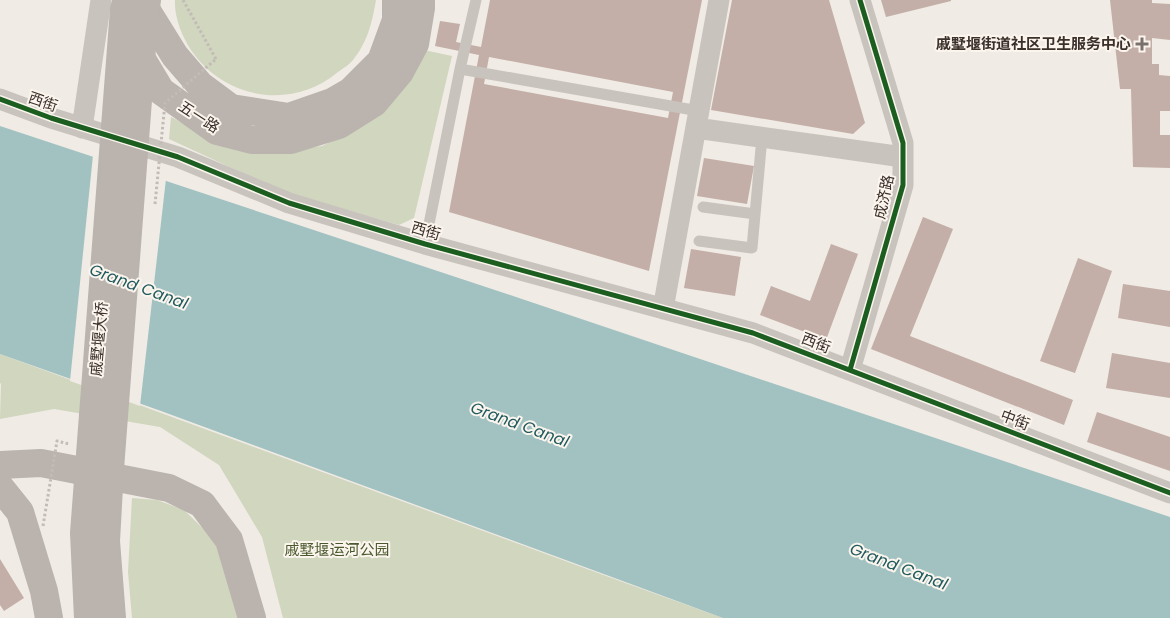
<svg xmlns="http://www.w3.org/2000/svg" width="1170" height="618" font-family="Poppins,'Noto Sans SC',sans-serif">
	<rect width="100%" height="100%" fill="#f0ebe5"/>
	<path fill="#d1d6bf" d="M175,0H376C372,23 368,41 353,60C349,65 343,68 338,72C292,111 224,99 191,50C182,36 174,17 175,0Z
		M424,50L452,56L414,218L399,225L286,193L169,139L171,117L222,144L269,153L322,146L368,123L401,90Z
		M0,354L620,581L723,618H283L262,537L219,465L160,427L54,409L0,419L1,384L0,383Z
		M132,498L157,500L184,510L221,546L241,618H132L128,572Z"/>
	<path fill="#a1c2c1" d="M0,126L522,299L1170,517V618H723L161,411L0,354Z"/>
	<path fill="#f0ebe5" d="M93,155L166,179L140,406L70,381Z"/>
	<path fill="#c3afa7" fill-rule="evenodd" d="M490,0H702L649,271L449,212L479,55L435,46L440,21L460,24L456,42L481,47ZM489,57L673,92L668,118L484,84Z
		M732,0H829L865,123L853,134L711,110Z
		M881,0H951V1L886,17Z
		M1110,0H1152V3L1170,4V40L1152,38V64H1159V75L1170,76V111H1160V135H1170V168L1133,167L1131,89H1120Z
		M704,158L754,166L747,204L697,196Z
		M923,217L953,229L910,336L1073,400L1064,425L871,349Z
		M831,244L858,254L826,340L760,315L771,286L810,301Z
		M691,249L741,257L735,296L684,288Z
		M1078,258L1112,271L1075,373L1040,361Z
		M1123,284L1170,291V327L1118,318Z
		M1112,353L1170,363V398L1106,388Z
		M1097,412L1170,437V471L1087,442Z
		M0,559L24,598L4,611L0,605Z"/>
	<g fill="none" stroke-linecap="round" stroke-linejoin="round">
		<path stroke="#c2bbb6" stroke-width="3" stroke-dasharray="2.5 2.5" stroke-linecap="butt" d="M183,0L216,59"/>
		<path stroke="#c9c3be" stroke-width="11" d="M460,69L699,111
			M703,207L755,214
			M699,241L752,248L762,137
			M425,244L460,69L476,0"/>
		<path stroke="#c9c3be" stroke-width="21" d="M0,99L51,118L178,157L289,203L425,244L753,333L1170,493
			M82,128L101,0
			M696,128L903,157
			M663,309L719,0
			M850,370L903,185V143L860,0"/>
		<path stroke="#bab3ae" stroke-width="28" d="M144,0L147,11L175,56L200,85L231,108L289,117L332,102L351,91L381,61L396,20V0
			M134,46L161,91L217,131L252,140H291L339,125L374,103L400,72L415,44L421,8V0
			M0,465L41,463L169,488L202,504L229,540L252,618
			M0,487L20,512L44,591L49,618"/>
		<path stroke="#c2bbb6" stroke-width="3" stroke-dasharray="2.5 2.5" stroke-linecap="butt" d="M155,204L165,103L216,59
			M43,526L57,441L69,444"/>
		<path stroke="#bab3ae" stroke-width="28" d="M88,618L84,533L124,9L127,0
			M112,618L106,541L110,469L144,21L147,0"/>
		<defs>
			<path id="cycleway" d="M0,99L51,118L178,157L289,203L425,244L753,333L1170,493
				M850,370L903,185V143L860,0"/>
		</defs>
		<use href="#cycleway" stroke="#fbf5ee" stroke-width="8"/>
		<use href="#cycleway" stroke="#1b5e20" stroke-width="5"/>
	</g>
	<path fill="#7a716c" stroke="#fbf5ee" stroke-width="2" d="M1139.5 36.5h5v5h5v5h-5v5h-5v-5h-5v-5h5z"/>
	<g text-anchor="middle" stroke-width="4" stroke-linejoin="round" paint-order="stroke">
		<g font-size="15" font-weight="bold" fill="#3b302b" stroke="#fbf5ee" text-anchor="end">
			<text x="1131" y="49">戚墅堰街道社区卫生服务中心</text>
		</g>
		<g font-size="15" fill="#3b302b" stroke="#fbf5ee">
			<text transform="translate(43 102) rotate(19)" y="5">西街</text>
			<text transform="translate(199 117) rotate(33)" y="5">五一路</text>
			<text transform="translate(884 197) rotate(-78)" y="5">成济路</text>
			<text transform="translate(426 231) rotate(16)" y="5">西街</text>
			<text transform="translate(99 339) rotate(-85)" y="5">戚墅堰大桥</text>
			<text transform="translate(816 343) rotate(21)" y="5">西街</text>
			<text transform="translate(1015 420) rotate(21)" y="5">中街</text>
		</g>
		<g font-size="15" fill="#4a5a2e" stroke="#fbf5ee">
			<text x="337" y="555">戚墅堰运河公园</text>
		</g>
		<g font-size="16" font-style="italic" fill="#1f5a5e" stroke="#fbf5ee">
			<text transform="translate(139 286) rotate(20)" y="6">Grand Canal</text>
			<text transform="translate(520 424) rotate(20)" y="6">Grand Canal</text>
			<text transform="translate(899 566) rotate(21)" y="6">Grand Canal</text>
		</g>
	</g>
</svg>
